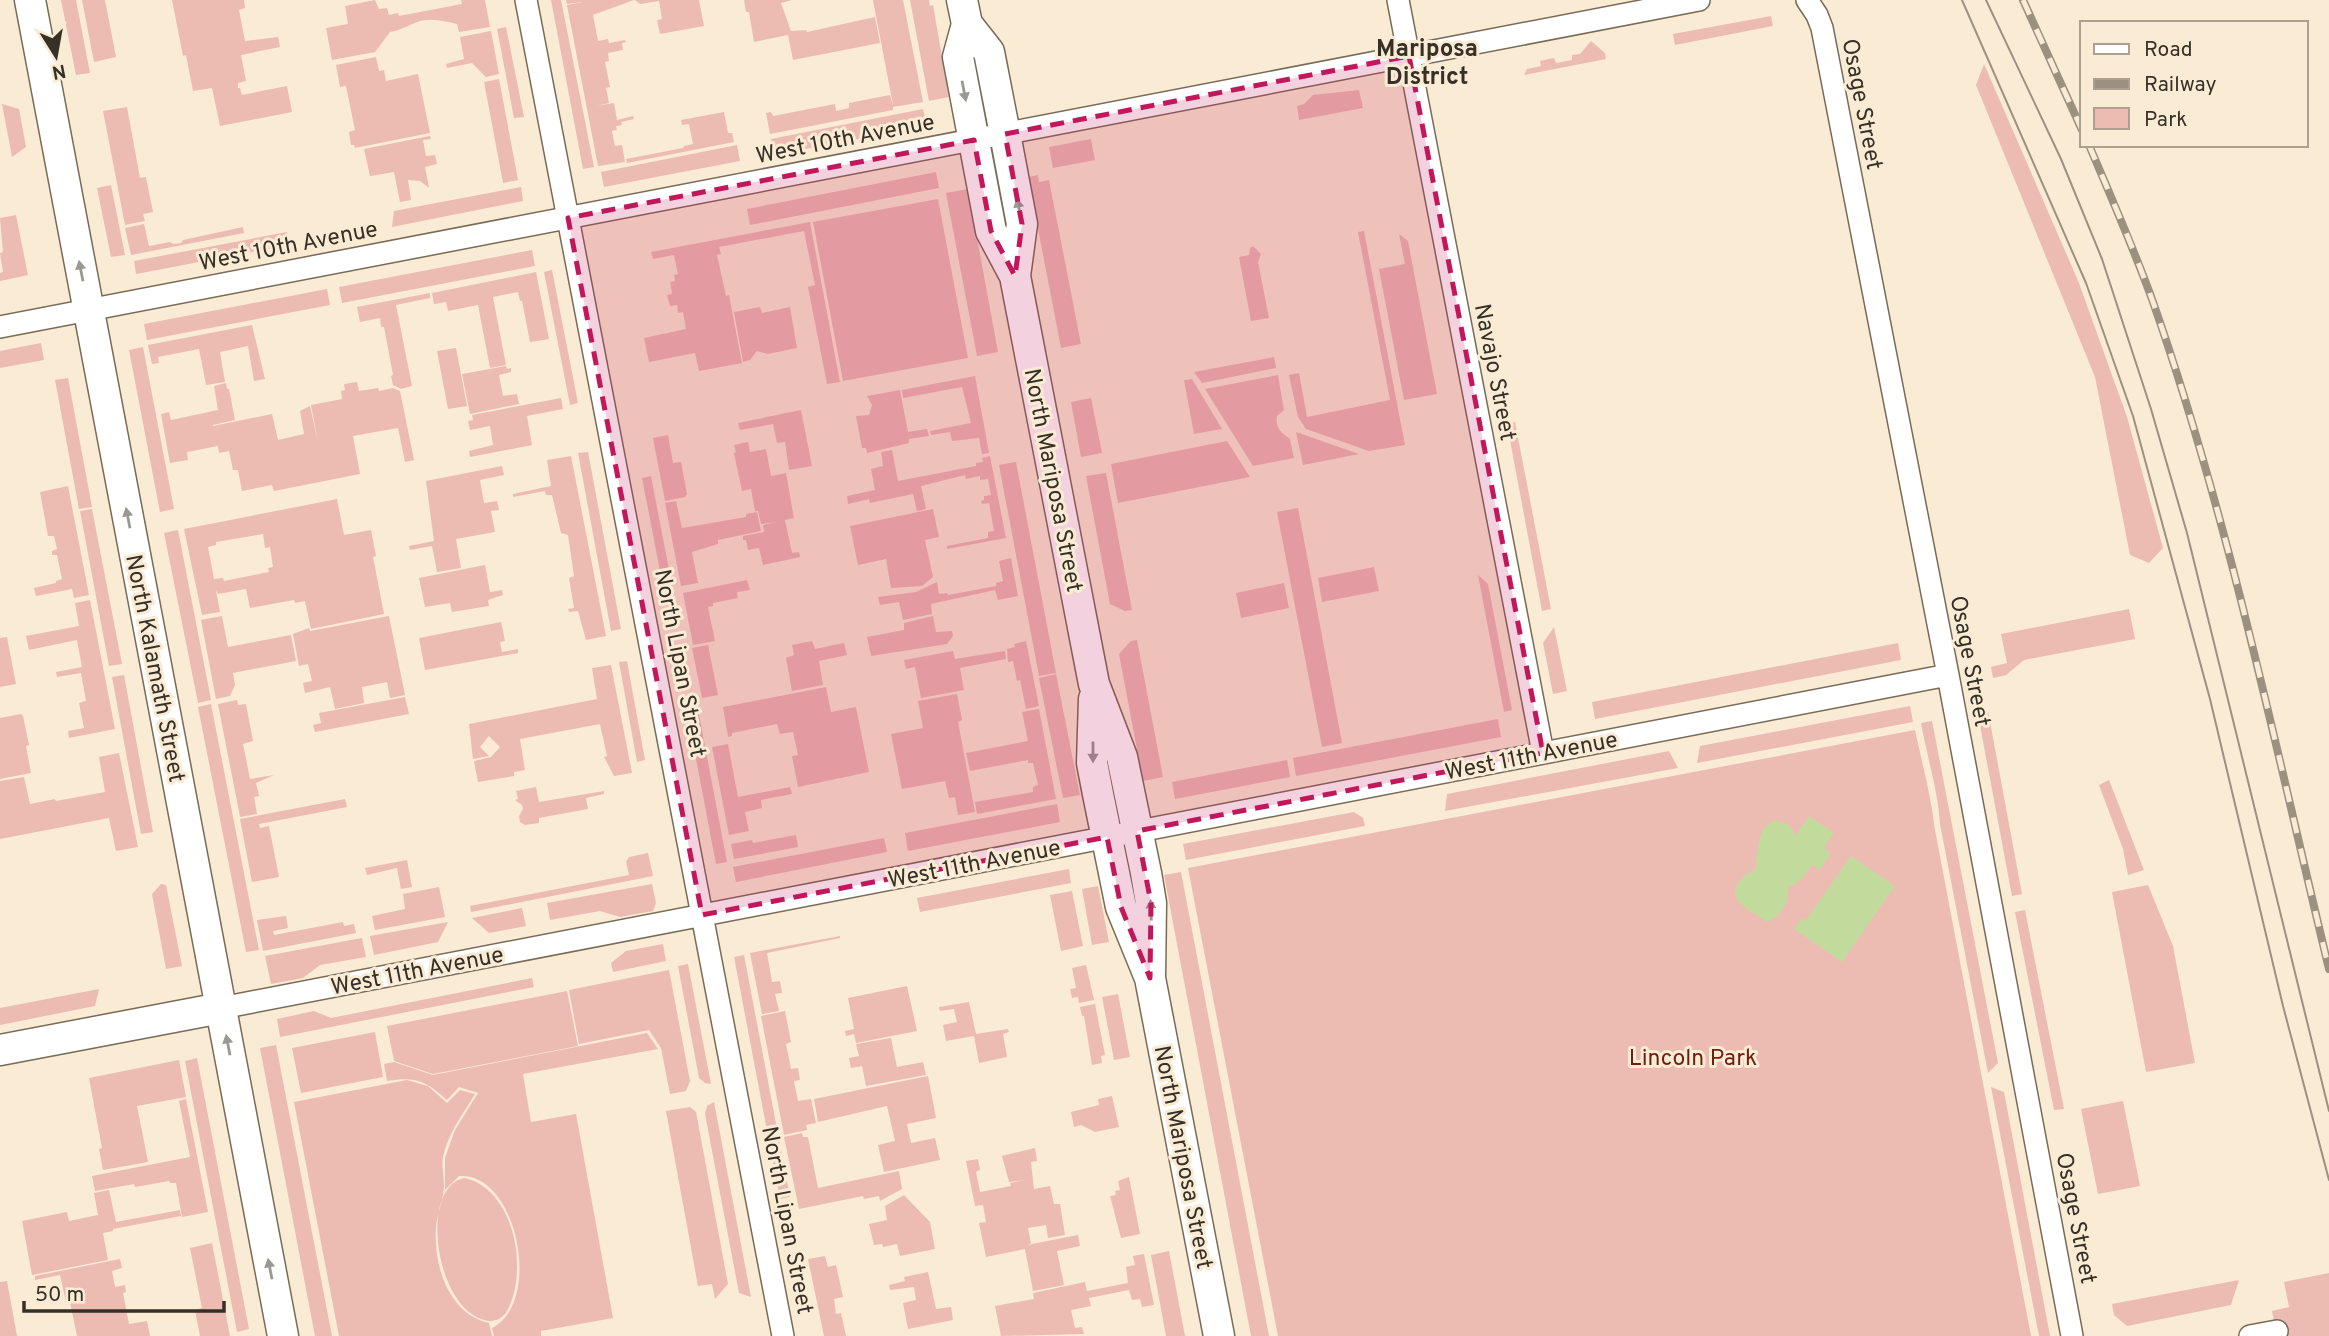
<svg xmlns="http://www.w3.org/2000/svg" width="2329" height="1336" font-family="Overpass,sans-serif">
	<rect width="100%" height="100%" fill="#faebd4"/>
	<path fill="#ecbcb3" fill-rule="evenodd" d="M61,0H76L90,73L76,75Z
		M82,0H105L116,57L94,62Z
		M172,0H244L245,8L239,10L245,41L278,37L280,47L241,55L246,81L238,83V88H240L242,95L287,86L292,112L220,126L212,88L193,91L186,55L183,56Z
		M375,0L379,9L387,8L389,15L398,13L399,16L462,4L461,0H485L490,27L459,32L457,24C444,21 430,17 417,22C407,26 401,30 390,32L375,52L332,60L326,28L348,24L345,6Z
		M551,0H561L594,167L583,169Z
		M566,0H634L593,15L598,41L608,39L609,43L625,40L626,42L622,43L623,50L608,53L609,61L605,62L610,87L606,88L609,103L596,106L614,103L617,120L633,116L634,119L621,122L622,125L616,126L617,130L612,131L615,146L622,145L625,162L598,166L567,5L583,2L567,4Z
		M635,0H699L704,26L660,34L657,20L662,19L659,1L640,4Z
		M744,0H792L781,3L791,31L806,30L807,32L875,17L880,43L793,60L788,35L754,42L749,12H746Z
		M873,0H903L923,102L893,107V110L770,134L766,113L771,112L773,116L835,104L836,111L849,108V103L890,95L893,105Z
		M910,0H929L930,6L933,5L949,97L929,101Z
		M1771,16L1773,26L1675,45L1673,34Z
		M506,27L524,117L514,118L497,29Z
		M491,31L499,74L486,77L472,63L447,68L446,64L464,59L460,37Z
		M1591,41L1605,53L1606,59L1524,75L1527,69L1541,66L1540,61L1554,58L1556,63L1572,60V55L1580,54Z
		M376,57L379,71L384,70L386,81L418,74L430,133L355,148L354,145H351L349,132L355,130L346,86L340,87L336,65Z
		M1984,64L2079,283L2127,417L2163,548L2149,563L2130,555L2095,377L1976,85Z
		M499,79L518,180L503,183L484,82Z
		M1359,90L1363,108L1299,120L1297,106L1304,104L1313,95Z
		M2,104L19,109L26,147L12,157Z
		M127,107L140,178L146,177L153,212L143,214L145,221L125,225L103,111Z
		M923,109L927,126L774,155L771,139Z
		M724,112L728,133H732L734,142L627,163L626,159L683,148L684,146L693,144L689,124L682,125L681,120Z
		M430,136L431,139L423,140L426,156L435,155L437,164L425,167L429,188L420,181L408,180L411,200L400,202L394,172L370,176L364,149Z
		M1091,139L1095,160L1053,168L1049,147Z
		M737,145L740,161L604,187L601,172Z
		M936,172L939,188L750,225L747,209Z
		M1038,175L1039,182L1049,180L1081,344L1061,348L1028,177Z
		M111,185L125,255L111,257L97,188Z
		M521,187L523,201L392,227L394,211Z
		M968,189L998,352L977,356L946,193Z
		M938,199L968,358L843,381L813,222Z
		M16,215L28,275L0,281V273L3,272L0,253L3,252L0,218Z
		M810,222L840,382L827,384L808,287L815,285L804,231L719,247L721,254L717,255L726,296L729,295L742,363L699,371L695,353L649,362L644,338L686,329L683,312L678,313L677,305L670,306L667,295L672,294L670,282L675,281L674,275L678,274L674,255L653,259L651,252Z
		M144,224L149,246L170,242L173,244L181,243L183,240L243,227L244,233L131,255L125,228Z
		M1364,231L1405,445L1369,451L1306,429L1298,417L1289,375L1299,373L1307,417L1390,400L1358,232Z
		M287,232L289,245L136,274L134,261Z
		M1399,234L1408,241L1437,394L1404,400L1379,269L1405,264Z
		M1253,246L1261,254L1258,262L1269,318L1251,321L1239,257L1249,255L1250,248Z
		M532,250L535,266L342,303L339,287Z
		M552,270L578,403L570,405L544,272Z
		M536,272L549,339L530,342L522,301H520L518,292L493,297L506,365L490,368L478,305L448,311L446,302L434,304L432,293Z
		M327,289L330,305L147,340L144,324Z
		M430,293V298L396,305L412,386L401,389L393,385L391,376L393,375L384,327H381L380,318L360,322L357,307Z
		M760,307L762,313L790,307L797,348L768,354L757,351L750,360L743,362L734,312Z
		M252,325L265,379L254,381L248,346L220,352L225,382L206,385L199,349L158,357L159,363L152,364L148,345Z
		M41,343L44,360L0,368V351Z
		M143,347L174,509L160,512L129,350Z
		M456,348L467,406L448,409L437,351Z
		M1274,357L1276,368L1202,383L1194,372Z
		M506,366L507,369L511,368V372L499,375L503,396L517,394L519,404L470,414L462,374Z
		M1278,375L1284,410L1277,416C1275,427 1281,433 1290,439L1294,458L1253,466L1205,389Z
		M975,376L989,453L982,454L979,438L952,441L950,432L931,435L930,431L971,423L962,387L903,398L902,390Z
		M68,378L92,507L79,509L55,380Z
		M1192,379L1222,429L1194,434L1184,380Z
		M357,382L359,391L378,388L379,391L393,388L400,391L414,460L405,462L398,428L353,436L360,474L274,491L272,485L242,491L238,470H233L229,451L219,453L218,446L187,452L188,460L170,463L161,414L169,412L171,420L218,410L214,386L226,383L227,389H229L235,420L213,425V426L272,414L278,440L304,434L300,411L310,406L318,442L311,405L342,399L341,391L345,390L344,384Z
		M900,390L908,432L927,429L929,436L909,439V443L867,453L866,448H862L856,416L869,415L872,405L867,396Z
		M561,398L563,409L527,416L532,445L470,457L469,451L493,445L490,426L470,430L468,421L473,420L472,415Z
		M1091,398L1102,453L1081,457L1071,402Z
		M801,410L812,466L789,470L785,442L777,443L773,424L740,430L738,423Z
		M1515,422L1551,609L1542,611L1507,424Z
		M1296,432L1359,454L1303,465Z
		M668,435L673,463L681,462L687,494L685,497L665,501L653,438Z
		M1227,441L1250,477L1118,503L1111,464Z
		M748,442L750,452L766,449L771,476L786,473L794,518L785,520L792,553L799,552L800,557L763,565L759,548L748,550L746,540H743V536L764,532L763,525L777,522L761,524L758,511H755L751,489L742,491L734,453L736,452L734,445Z
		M892,450L898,481L976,466V463L983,462L982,458L990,456L1006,538L947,549V546L988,538V532L994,531L989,503L982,504L981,501L984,500V496L991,495L988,479L980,480V476L966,479L965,475L921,486L926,509L917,511L913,494L870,503L869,499L848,504L847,496L875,490L871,469L883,466L881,452Z
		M588,452L621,629L611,631L578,453Z
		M571,456L606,636L586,640L578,611L569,612L568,609L574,608L569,578L574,576L568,535L561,533L552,495H546L545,491L513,497V494L551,486L547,460Z
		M1016,462L1056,673L1039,676L999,465Z
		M502,466L504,475L480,480L484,503L497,501L499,510L491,511L495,532L456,539L461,568L437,572L432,546L410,550L409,546L434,541L426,481Z
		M1106,473L1132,610L1125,611L1110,604L1086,476Z
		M651,476L672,585L663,586L642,478Z
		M68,486L89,595L74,598L72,589L36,596L34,588L56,583V581L62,579L57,555H52V551L57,549L54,536H48L40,492Z
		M337,499L344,535L371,530L376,556L373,557L384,614L311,629L305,601L295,603L294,600L250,608L246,589L218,594L216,590L220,612L202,615L184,529ZM263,534L265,548L270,547L273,567L268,568L269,572L224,581L223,578L214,579L208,547L216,545V542Z
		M676,501L682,528L746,517V514L757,512L761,531L718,540V544L692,552L698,583L681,586L665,503Z
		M1298,508L1342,743L1322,747L1277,512Z
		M92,509L122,664L109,666L80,511Z
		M933,509L939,537L925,540L933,577L922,586L891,588L886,559L858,565L850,526Z
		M178,530L211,700L198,703L164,533Z
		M1011,558L1018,596L998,600L995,590L931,604L932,614L903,620L899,602L880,605L878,597L916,592L937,582L939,594L947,593L948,595L996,586V583L1003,581L999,561Z
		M485,565L490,592L502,590L503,595L488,600L489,606L452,612L450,603L425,607L419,578Z
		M1374,567L1379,591L1322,602L1318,578Z
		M1478,575L1488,584L1512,710L1504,712Z
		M747,580L750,590L737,592L738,598L713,603V606L708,607L715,641L693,645L683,593Z
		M1284,583L1289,608L1241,618L1236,593Z
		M90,600L115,729L69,738L68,731L84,728L79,703L86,701L81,673L57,677L56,672L82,667L77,640L29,650L26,636L79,626L75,603Z
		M2129,609L2135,639L2024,660L2006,675L1993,678L1991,667L2007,663L2001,634Z
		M222,616L228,647L291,635L296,661L233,673L235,685L230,696L216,699L201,620Z
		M389,616L405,695L390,698L387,682L362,687L364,703L335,709L330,687L305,693L303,683L312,681L308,664L299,666L293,634L309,628L310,631Z
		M933,616L936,632L952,631L953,636L947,644L871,656L867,637L904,630V623Z
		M501,622L505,641L500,642L502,652L518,649V653L425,670L419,638Z
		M1554,627L1567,691L1553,694L1543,643Z
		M7,637L16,684L0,687V638Z
		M1137,640L1163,777L1143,781L1119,654L1131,641Z
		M812,641L815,649L844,643L847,655L819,661L823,685L792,691L786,658L794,655L792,645Z
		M1026,641L1039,706L1026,709L1020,680L1017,681L1013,661L1008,662L1007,649L1015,647L1014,644Z
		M1898,643L1901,660L1595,719L1592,702Z
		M708,645L718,695L702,698L692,648Z
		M953,651L955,659L1005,651L1006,659L960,668L964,690L921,698L915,667L906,669L904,660Z
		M627,661L645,760L637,762L619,662Z
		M611,665L632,773L614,776L604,757L607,756L600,724L520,739L525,770L514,772V776L478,782L474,761L491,757L500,747L489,736L480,747L489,756L473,759L469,724L597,699L592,668Z
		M1056,674L1080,795L1063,798L1039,678Z
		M124,675L153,832L141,834L112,677Z
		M826,687L831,712L856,707L869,772L798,787L792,756L798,755L793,732L780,734L777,724L732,733V736L728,737L723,707Z
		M957,694L962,720L958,722L975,812L958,815L955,797L949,798L945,781L902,789L891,734L923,728L918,701Z
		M405,697L409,714L315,732L313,725L321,723L319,713Z
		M237,700L238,705L246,704L253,741L243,744L250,779L274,775L256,783L259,796L254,797L257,814L240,817L218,704Z
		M211,704L259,950L246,952L198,707Z
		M697,704L727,862L716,864L686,706Z
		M1910,706L1913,722L1697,763L1700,746Z
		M1039,709L1056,799L977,814L975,802L1033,792V787L1038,785L1033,763H1028V760L970,771L966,753L1028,741L1022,712Z
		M1988,711L2022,894L2012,896L1979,720Z
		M21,714L23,716L29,745L26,746L31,773L0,779V718Z
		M1498,719L1501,737L1296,776L1293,758Z
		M1932,721L1998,1063L1988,1073L1940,824C1938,790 1927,757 1921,723Z
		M1915,730C1922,763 1931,796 1935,830L2031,1336H1278L1188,868Z
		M728,744L738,797L790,787L792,794L761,800L762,808L745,812L749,831L729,835L712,747Z
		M1669,751L1678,768L1445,811L1447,794Z
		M119,753L138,847L116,851L109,818L0,839V781L24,777L30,804L55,799L56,801L105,792L99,757Z
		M1287,760L1290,777L1175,799L1172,782Z
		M2109,780L2144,870L2128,875L2123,849L2099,785Z
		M536,787L539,802L604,791V794L586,798L588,809L539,818V823L525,825L520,822L519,816L523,809L522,805L515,800L518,799L516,791Z
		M345,799L347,807L259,824L260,828L269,826L279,877L252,882L240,819Z
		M1057,804L1060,822L908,851L905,833Z
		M1354,812L1363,818L1365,826L1186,860L1183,844Z
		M796,835L798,847L734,859L731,844L752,840L753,843Z
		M884,838L887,852L736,882L733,867Z
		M648,853L653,876L471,912L470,906L629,875L626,862L629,857Z
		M407,860L412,887L401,889L397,868L367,875L365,868Z
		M1069,869L1071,883L920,912L917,898Z
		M1181,872L1269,1336H1251L1164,875Z
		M161,884L166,885L182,966L166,969L152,894Z
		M652,884L656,903L653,911L620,917L600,911L550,920L547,903Z
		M2148,885L2173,946L2195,1063L2146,1072L2112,892Z
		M1098,886L1109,942L1092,945L1082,889Z
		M439,887L445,917L375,930L372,916L405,909L403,894Z
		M1072,891L1083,946L1061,951L1050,895Z
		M522,908L526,926L489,933L472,918Z
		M2025,910L2064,1109L2054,1110L2015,912Z
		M286,916L288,928L273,931L274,935L343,922L344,926L354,924L356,933L263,951L257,920Z
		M448,922L438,942L374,955L370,936Z
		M840,936V938L767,953L772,982L780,981L782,993L775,994L779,1011L762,1014L750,953Z
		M362,938L366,957L320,965L303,978L271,984L265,956Z
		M663,944L666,961L613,972L611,963L626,951Z
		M744,955L790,1197L780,1199L734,957Z
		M688,964L711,1084L705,1083L699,1078L678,966Z
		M1086,965L1094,1000L1079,1003L1078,997L1072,998L1070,989L1076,988L1072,968Z
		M669,970L690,1081L686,1091L670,1094L661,1048L649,1030L579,1044L569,990Z
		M532,978L534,987L280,1037L277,1019L314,1011L331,1018Z
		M907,986L917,1031L856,1043L854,1034L846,1036L845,1031L854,1029L848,998Z
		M99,989L95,1006L0,1025V1008Z
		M567,991L578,1046L433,1074L394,1061L387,1026Z
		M1118,994L1130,1057L1114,1060L1102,997Z
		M969,1002L976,1034L1008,1029L1009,1032L1003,1034L1007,1057L979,1063L974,1036L946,1041L943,1025L957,1022L954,1009L940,1011L939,1007Z
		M1095,1004L1105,1055L1101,1056L1102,1063L1092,1065L1084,1016H1082L1080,1007Z
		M785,1011L791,1042L786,1044L791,1069L798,1068L800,1080L794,1081L798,1101L811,1099L816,1123L806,1125L807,1130L784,1135L761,1016Z
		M375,1032L383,1077L301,1093L292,1048Z
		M647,1033L658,1049L523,1074L531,1122L576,1114L613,1318L541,1331V1336H494L492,1328C543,1303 518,1172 459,1176L445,1190V1158L455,1130L478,1093L459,1087L447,1100C426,1081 416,1076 387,1081L384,1064L394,1062L433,1075Z
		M891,1038L897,1067L923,1062L926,1075L866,1086L862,1066L851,1068L849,1058L859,1056L856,1044Z
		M276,1045L332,1336H315L260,1048Z
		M197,1058L249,1329L237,1332L185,1061Z
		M179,1060L186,1097L137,1106L148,1162L103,1170L99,1149L102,1148L89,1078Z
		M928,1076L936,1118L907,1124L911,1143L935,1138L940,1160L884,1172L878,1145L895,1141L887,1106L818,1122L814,1099Z
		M407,1080L428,1086L447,1103L460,1090L475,1094C463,1114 448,1133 443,1157C441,1169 446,1183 443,1195C441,1206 437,1216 436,1227C433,1264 448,1314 489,1323L492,1336H339L294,1102Z
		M1991,1087L2004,1092L2050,1336H2039Z
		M1112,1096L1119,1127L1095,1132L1081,1125L1074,1127L1071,1112L1099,1105L1098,1099Z
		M186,1099L208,1212L182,1217L176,1183H170L169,1181L135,1187L134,1184L95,1191L92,1176L190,1157L179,1101Z
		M2123,1101L2140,1186L2098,1194L2081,1109Z
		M714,1102L751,1297L739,1293L705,1114L707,1106Z
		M690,1107L696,1112L728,1284L715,1299L712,1284L698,1286L666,1111Z
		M802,1133L803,1137H808L818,1188L899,1171L902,1189L880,1201L879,1196L864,1199L863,1196L799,1209L784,1137Z
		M1035,1148L1037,1161L1031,1162L1034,1189L1050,1186L1054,1204H1060L1065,1235L1048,1238L1046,1225L1028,1228L1031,1243L1028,1246L1032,1244L1078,1235L1080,1246L1057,1251L1064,1285L1033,1291L1025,1249L986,1257L979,1223L986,1222L983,1205L975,1206L966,1161L978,1159L980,1170L976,1172L980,1192L1011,1186L1010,1183L1025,1180L1009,1182L1002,1156Z
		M1129,1177L1140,1234L1121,1238L1110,1196L1116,1195L1115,1191L1120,1190L1118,1181Z
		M465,1178C515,1190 529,1271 507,1311C502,1319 494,1323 484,1320C434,1306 419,1185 465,1178Z
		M109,1190L116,1222L180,1210L181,1216L113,1229V1231L103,1233L108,1260L32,1275L22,1221L67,1212L69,1221L98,1215L94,1193Z
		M904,1195L930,1222L935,1249L900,1256L897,1244L883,1247L882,1244L874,1245L869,1224L887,1220L885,1206Z
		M212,1243L230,1336H200L195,1310L202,1308L190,1248Z
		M1169,1251L1185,1336H1166L1151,1255Z
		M1144,1254L1154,1305L1142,1307L1140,1299L1132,1300L1129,1290L1089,1298L1091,1306L1071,1310L1075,1328L1082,1327L1084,1334L1001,1336L995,1306L1034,1299L1033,1293L1085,1282L1087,1291L1128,1283L1126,1267L1135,1265L1133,1256Z
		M825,1256L828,1267L836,1265L843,1297L834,1299L836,1314L841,1313L846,1336H824L808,1259Z
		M120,1259L122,1268L112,1271L115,1287L125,1285L126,1292L123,1293L129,1324L147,1321L150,1336H77L70,1302H66L60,1275L35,1280V1276Z
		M928,1272L936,1309L951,1307L953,1320L908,1329L903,1303L916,1300L914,1287L890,1290L889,1285L905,1281L904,1277Z
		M2329,1273V1336H2277L2272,1311L2289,1307L2284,1282Z
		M2239,1280L2231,1305L2127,1326L2114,1315L2112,1304Z
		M7,1281L17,1336H0V1282Z"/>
	<path fill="#c3da9d" d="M1809,816L1834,833L1824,848L1831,853L1820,870L1812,865L1802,879L1788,888C1789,904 1782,915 1767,922C1755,912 1719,900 1743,877C1747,873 1752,873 1756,868C1757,853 1758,819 1779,821C1788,822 1792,829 1795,836Z
		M1851,856L1895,886L1842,962L1794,929L1802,918L1806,920Z"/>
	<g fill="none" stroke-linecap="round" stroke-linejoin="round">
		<defs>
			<path id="street" d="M526,0L783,1336
				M1398,0L1543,753
				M1807,0L1817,15L1822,28L1948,675L2072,1336
				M0,327L1699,0
				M221,1008L1948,675
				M2250,1336L2277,1331"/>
			<path id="secondary" d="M30,0L283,1336
				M962,0L967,24L958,57L991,231L1015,276L1094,684L1122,757L1146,873L1151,903L1150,978
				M967,24L989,52L1005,134L1022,224L1015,276
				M1094,699L1092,763L1098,794L1121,907L1150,978L1219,1336
				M0,1050L221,1008"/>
		</defs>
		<use href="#street" stroke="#786b57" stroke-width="24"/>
		<use href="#secondary" stroke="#786b57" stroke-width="33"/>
		<use href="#street" stroke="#fff" stroke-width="21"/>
		<use href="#secondary" stroke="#fff" stroke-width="30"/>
		<path stroke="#9c9181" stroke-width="2" d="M1962,0L2086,283L2133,416L2210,699L2283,1006L2329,1180
			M1986,0L2061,159L2102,259L2151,409L2187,533L2329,1111"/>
		<defs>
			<path id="rail" d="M2023,0L2082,130
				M2089,145C2111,197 2134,249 2153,302C2229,519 2275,746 2329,969"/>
		</defs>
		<use href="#rail" stroke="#9c9181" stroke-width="8"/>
		<use href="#rail" stroke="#faebd4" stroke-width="5" stroke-dasharray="16" stroke-linecap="butt"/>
	</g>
	<defs><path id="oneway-solid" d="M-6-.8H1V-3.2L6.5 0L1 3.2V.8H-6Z" transform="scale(1.75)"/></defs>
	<g fill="#9a9893">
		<use href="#oneway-solid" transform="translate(964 91) rotate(79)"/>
		<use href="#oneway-solid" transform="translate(1019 209) rotate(-101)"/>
		<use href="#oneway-solid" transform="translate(81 271) rotate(-101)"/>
		<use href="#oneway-solid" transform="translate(128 518) rotate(-101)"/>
		<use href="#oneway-solid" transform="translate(1093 752) rotate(90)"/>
		<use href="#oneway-solid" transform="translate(1151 910) rotate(-92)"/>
		<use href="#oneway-solid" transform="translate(228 1045) rotate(-101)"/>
		<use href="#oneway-solid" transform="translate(270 1269) rotate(-101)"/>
	</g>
	<path fill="#c2185b" fill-opacity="0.2" stroke="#c2185b" stroke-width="5" stroke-dasharray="14 9" stroke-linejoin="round" d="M1409,56L1543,753L1137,831L1151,903L1150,978L1121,907L1107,837L702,915L568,218L974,140L991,231L1015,276L1022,224L1005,134Z"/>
	<g text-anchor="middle" stroke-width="6" stroke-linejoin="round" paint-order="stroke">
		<g font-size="23" fill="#363027" stroke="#faebd4">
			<text transform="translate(1863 104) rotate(79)" y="8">Osage Street</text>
			<text transform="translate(845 138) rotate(-11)" y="8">West 10th Avenue</text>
			<text transform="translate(288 245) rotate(-11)" y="8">West 10th Avenue</text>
			<text transform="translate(1496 372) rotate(79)" y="8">Navajo Street</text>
			<text transform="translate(1054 480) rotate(79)" y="8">North Mariposa Street</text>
			<text transform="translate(1971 661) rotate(79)" y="8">Osage Street</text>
			<text transform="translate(681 663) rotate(79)" y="8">North Lipan Street</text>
			<text transform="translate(156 668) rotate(79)" y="8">North Kalamath Street</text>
			<text transform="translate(1531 755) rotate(-11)" y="8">West 11th Avenue</text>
			<text transform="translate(974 863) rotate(-11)" y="8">West 11th Avenue</text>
			<text transform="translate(417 970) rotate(-11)" y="8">West 11th Avenue</text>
			<text transform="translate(1184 1157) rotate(79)" y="8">North Mariposa Street</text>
			<text transform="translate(2077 1218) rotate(79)" y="8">Osage Street</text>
			<text transform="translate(788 1220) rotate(79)" y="8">North Lipan Street</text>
		</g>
		<g font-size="23" fill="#6d1e13" stroke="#faebd4">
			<text x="1693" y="1065">Lincoln Park</text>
		</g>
		<g font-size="24" font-weight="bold" fill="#363027" stroke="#faebd4">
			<text x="1427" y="56">Mariposa<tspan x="1427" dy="28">District</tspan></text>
		</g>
	</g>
	<rect x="2080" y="21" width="228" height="126" fill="#faebd4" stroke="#aca08f" stroke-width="2"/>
	<rect x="2094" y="44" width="35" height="10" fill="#ffffff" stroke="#aca08f" stroke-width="2"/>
	<text x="2144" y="56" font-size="21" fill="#363027">Road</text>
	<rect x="2094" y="79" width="35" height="10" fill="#9c9181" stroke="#aca08f" stroke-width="2"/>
	<text x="2144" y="91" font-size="21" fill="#363027">Railway</text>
	<rect x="2094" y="108" width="35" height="21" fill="#ecbcb3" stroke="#aca08f" stroke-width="2"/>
	<text x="2144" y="126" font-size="21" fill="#363027">Park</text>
	<g transform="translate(56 56) rotate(169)" stroke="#faebd4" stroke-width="5" paint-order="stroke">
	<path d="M0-5L12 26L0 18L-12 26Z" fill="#363027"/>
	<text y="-10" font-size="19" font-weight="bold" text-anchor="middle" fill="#363027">N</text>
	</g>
	<path d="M24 1301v10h200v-10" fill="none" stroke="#363027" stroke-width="3.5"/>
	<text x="35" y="1301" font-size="21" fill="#363027" stroke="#faebd4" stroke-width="5" paint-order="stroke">50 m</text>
</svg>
